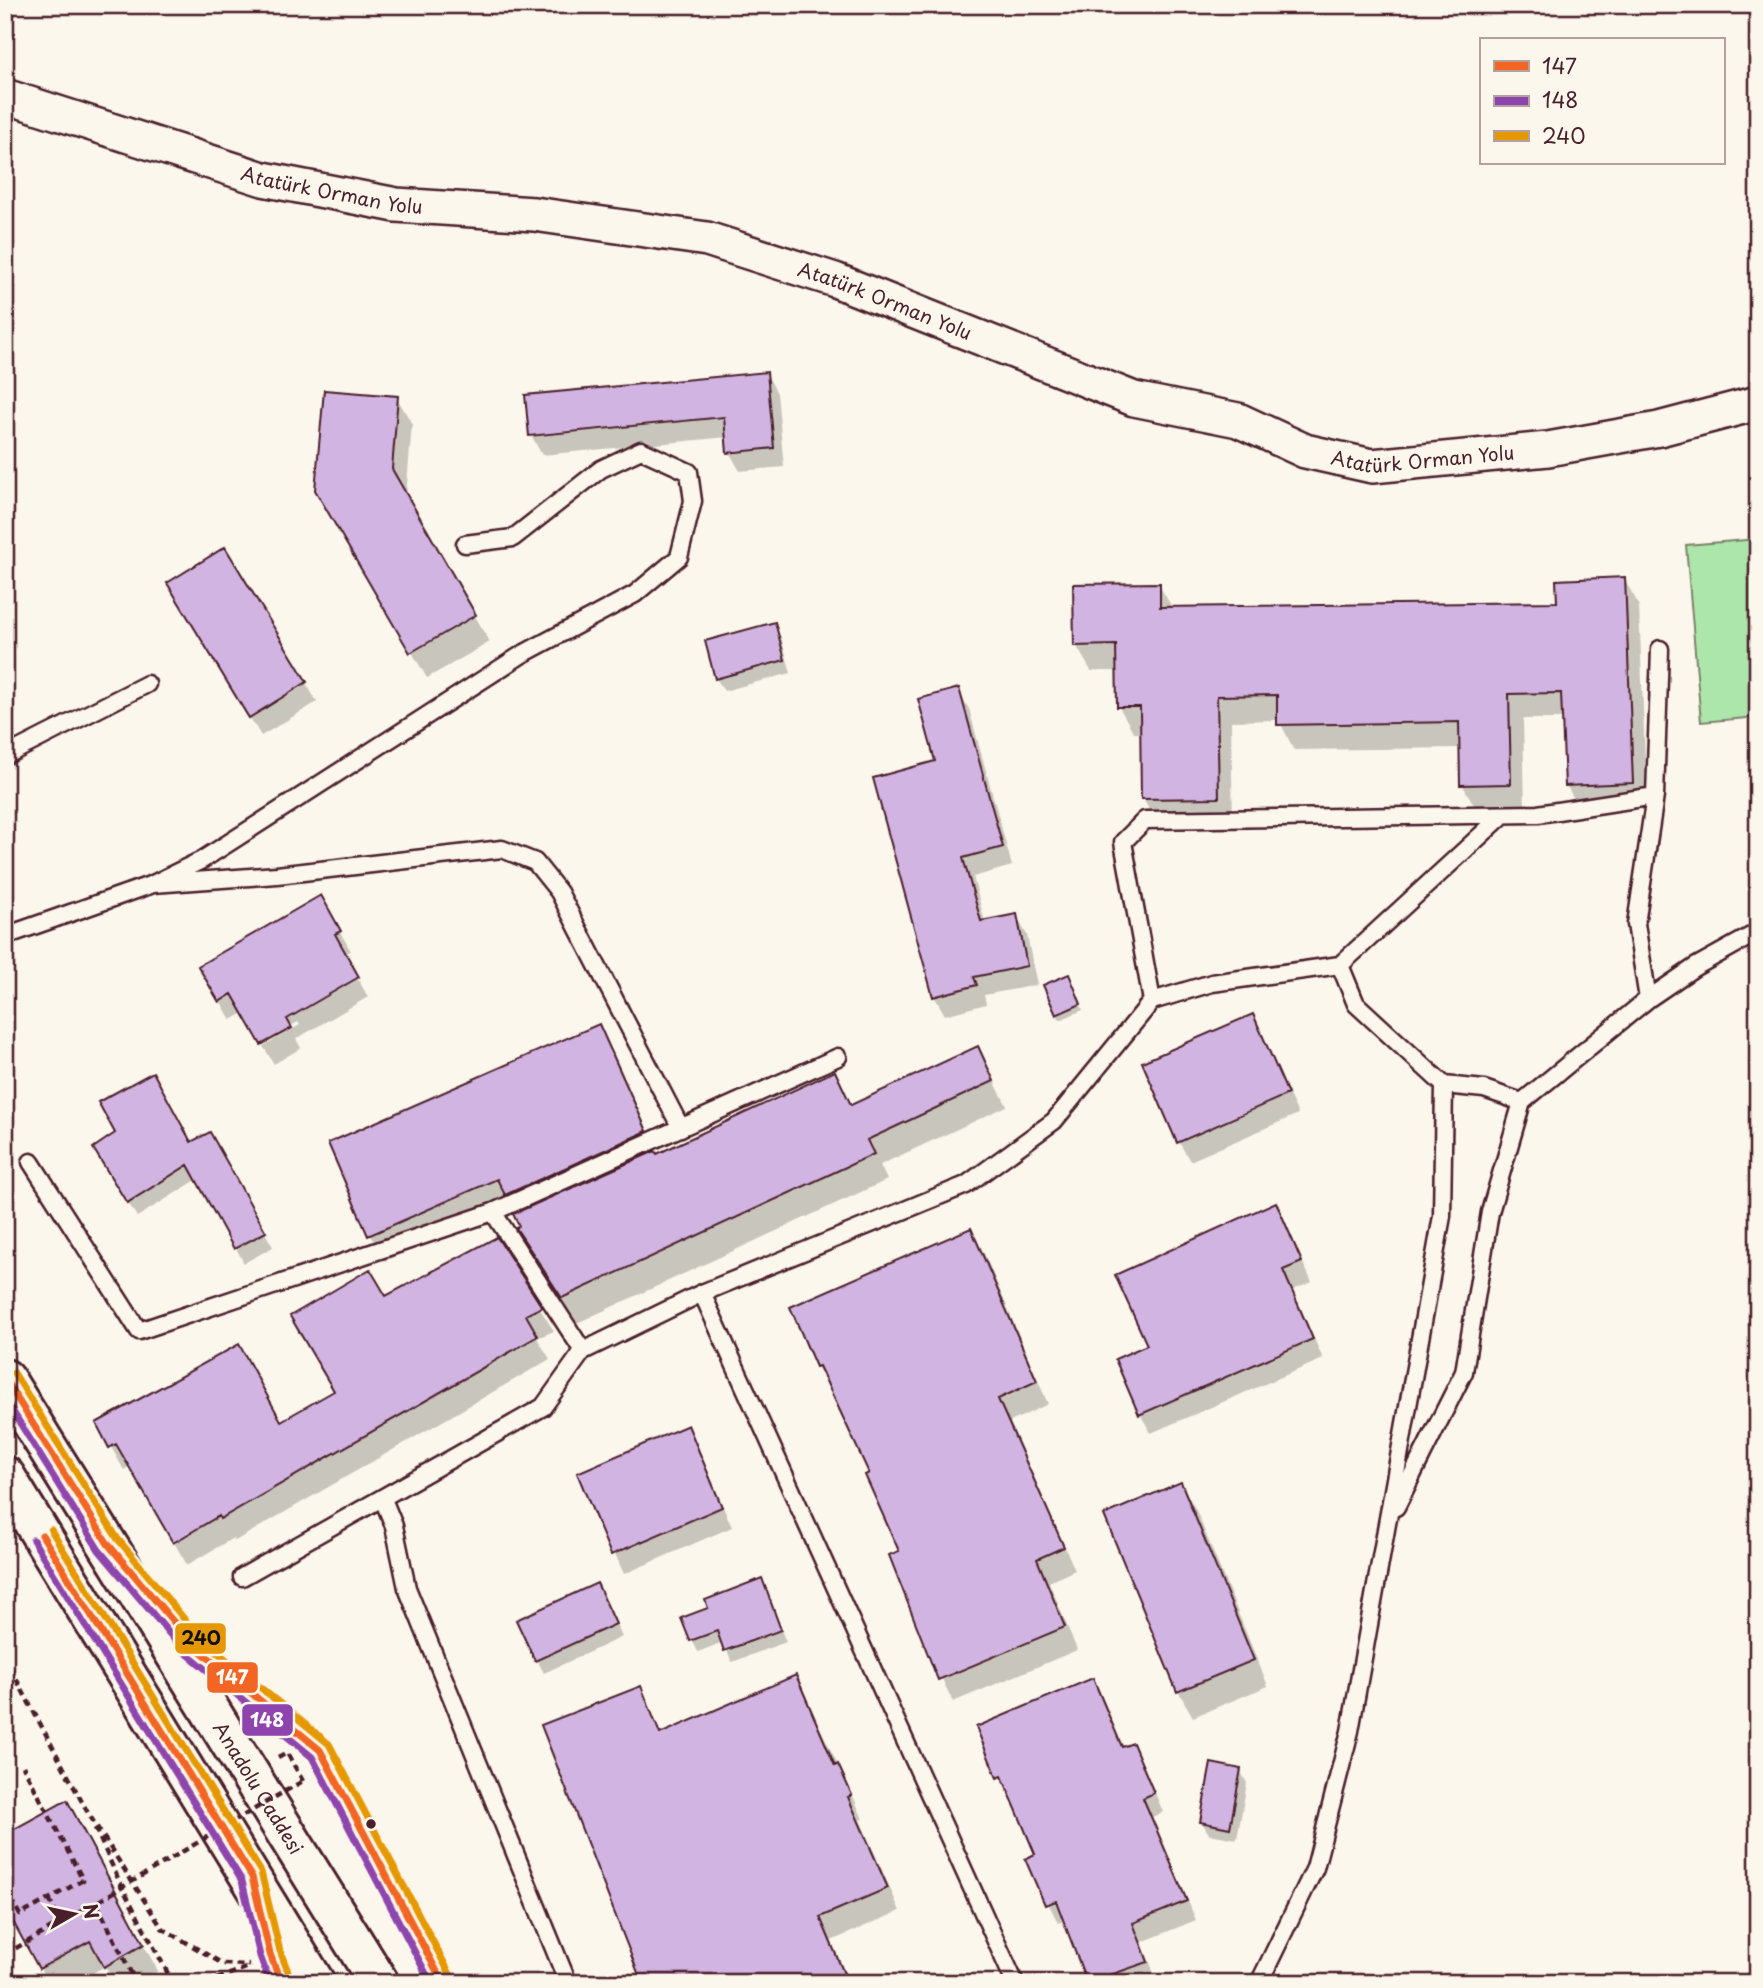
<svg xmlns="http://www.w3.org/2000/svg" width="1763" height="1988" font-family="'Playpen Sans',sans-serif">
	<rect width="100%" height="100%" fill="#fbf7ec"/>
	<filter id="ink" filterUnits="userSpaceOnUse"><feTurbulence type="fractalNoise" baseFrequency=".0143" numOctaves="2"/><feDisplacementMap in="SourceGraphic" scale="14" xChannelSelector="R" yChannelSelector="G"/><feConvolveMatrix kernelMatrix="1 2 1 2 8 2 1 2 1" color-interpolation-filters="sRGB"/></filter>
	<g filter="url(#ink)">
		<path fill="#ade6ab" stroke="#7c826b" stroke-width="2" d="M1758,539V717L1701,722L1686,545Z"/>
		<path fill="#0003" d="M766,373L777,393L784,467L740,471L729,452L728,437L542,455L531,435Z
			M397,398L412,424L406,497L490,642L427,678L317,490Z
			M1624,579L1639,605L1647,809L1581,811L1566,785L1564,719H1523L1525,810H1477L1462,784L1461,748L1294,750L1279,720L1231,721L1233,824L1158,825L1143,799L1142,733H1134L1119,707L1118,671H1091L1076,645L1159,585L1173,609L1559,603Z
			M180,603L306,683L317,702L261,736Z
			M774,624L781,637L791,673L724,691L716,678Z
			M958,690L969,709L1012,866L973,877L985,922L1016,916L1027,935L1037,985L984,995L986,1004L945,1015L934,996L937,762Z
			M320,898L351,951L344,954L368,997L296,1039L301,1048L274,1064L263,1046L300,1025L298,1022L262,1043L244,1013L231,1020L201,967Z
			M1071,982L1083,1010L1060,1020L1057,1014Z
			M1252,1016L1298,1114L1190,1161L1179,1142Z
			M598,1026L613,1052L659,1155L835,1073L852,1106L977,1048L1007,1106L880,1165L887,1180L577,1323L518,1228L521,1227L512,1205L385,1261L370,1235Z
			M117,1134L191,1144L210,1134L273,1247L244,1263L198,1179L137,1217L104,1163Z
			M1275,1204L1312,1282L1293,1290L1323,1359L1151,1433L1140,1414Z
			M971,1230L984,1253L1048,1404L1010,1422L1075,1570L1049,1582L1077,1650L953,1702L920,1633L901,1552L871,1474L817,1366Z
			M496,1240L554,1331L537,1338L550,1359L235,1541L233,1538L187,1565L130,1466L124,1470L98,1424L281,1423L336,1392L385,1298Z
			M687,1427L732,1527L624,1574L579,1474Z
			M1181,1484L1196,1510L1268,1686L1193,1717L1178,1691Z
			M761,1580L786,1642L732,1662L723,1642L698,1652L692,1640Z
			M604,1598L622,1637L544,1673L537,1660Z
			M795,1677L850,1789L863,1819L860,1820L900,1911L831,1941L850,1983H644L640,1688L662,1735Z
			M1092,1680L1124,1749L1132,1745L1143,1764L1163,1812L1152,1817L1196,1920L1142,1942L1157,1981L1152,1983H1089L1066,1920L1058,1923L1027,1860L1037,1855L978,1728Z
			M1240,1770L1247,1783L1237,1839L1209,1834L1201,1821Z
			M81,1829L158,1971L136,1983H115L105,1966L75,1983H48L40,1968Z"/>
		<path fill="#d1b4e1" stroke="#4a1f2b" stroke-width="2" d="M767,372L774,448L727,453L724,417L529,436L525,395Z
			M324,390L398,396L392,469L476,615L410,653L315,490Z
			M225,547L307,682L249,718L167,583Z
			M1625,577L1633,783L1565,786L1561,693L1509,694L1511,784L1460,785L1459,722L1277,725V695L1217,696L1219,798L1141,799L1140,707H1117L1116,645L1074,646L1073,584L1160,583V607L1557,602L1556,580Z
			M775,622L785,660L715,679L705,641Z
			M959,688L1003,847L963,858L981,921L1017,914L1027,966L974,977L977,985L933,997L873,778L935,761L918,699Z
			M321,895L341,931L335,934L359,977L287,1019L292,1028L261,1045L232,994L219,1002L198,966Z
			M1069,974L1081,1004L1056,1015L1043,985Z
			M1253,1014L1288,1094L1177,1143L1142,1062Z
			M599,1024L647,1131L505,1195L497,1179L368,1236L328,1143Z
			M978,1046L994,1081L867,1140L874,1154L562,1298L516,1228L519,1226L513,1214L655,1151L657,1154L835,1071L851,1105Z
			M153,1072L191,1142L210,1132L266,1232L234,1249L188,1165L127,1203L93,1148L115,1133L98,1102Z
			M1276,1202L1302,1262L1283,1270L1313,1339L1139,1415L1115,1359L1147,1345L1115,1275Z
			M971,1228L1037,1381L998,1399L1064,1547L1037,1559L1065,1627L938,1680L889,1555L899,1551L865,1475L869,1473L819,1366L816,1367L790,1307Z
			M497,1237L542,1307L526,1315L538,1336L220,1519L219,1516L173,1543L116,1444L109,1448L96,1423L239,1344L281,1421L334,1391L290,1316L370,1269L386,1296Z
			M688,1425L722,1507L611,1555L577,1473Z
			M1181,1482L1254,1660L1177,1692L1104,1515Z
			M762,1578L781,1630L724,1651L717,1631L690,1641L681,1618L708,1608L705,1600Z
			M597,1583L616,1624L535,1661L516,1620Z
			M796,1675L835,1766L838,1764L852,1795L848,1797L888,1888L820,1917L848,1983H642L541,1725L641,1686L660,1734Z
			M1093,1678L1122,1747L1133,1743L1154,1793L1143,1798L1187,1901L1133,1923L1148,1962L1087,1983L1056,1901L1045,1905L1025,1859L1035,1854L1002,1776L997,1778L976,1727Z
			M1211,1763L1241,1769L1230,1828L1200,1822Z
			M67,1800L144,1944L104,1967L90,1941L39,1969L5,1907V1834Z"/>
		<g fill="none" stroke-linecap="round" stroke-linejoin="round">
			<defs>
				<path id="lane" d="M5,756L147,684
					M153,884L202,860L521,655L635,594L679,557L693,501L689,472L641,450L601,469L513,538L465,544
					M5,936L153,884L277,875L502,849L535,862L559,892L681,1128
					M1340,965L1503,815
					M1648,999L1636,924L1655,796L1660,649
					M1152,1001L1123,842L1145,820L1538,814L1655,796
					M31,1162L139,1331L493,1212L583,1351
					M493,1212L838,1057
					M702,1293L1015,1983
					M383,1499L394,1526L407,1588L568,1983
					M1396,1507L1464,1372L1490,1212L1522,1102
					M242,1577L543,1407L583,1351L702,1293L966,1185L1054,1121L1152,1001L1212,983L1340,965L1356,1004L1444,1085L1484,1089L1522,1102L1648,999L1695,967L1758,932
					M177,1626L192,1644L320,1750L443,1983
					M262,1920L270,1954L281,1983
					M1259,1983L1315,1868L1350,1731L1442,1216L1444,1085"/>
				<g id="street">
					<path id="s1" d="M5,96L263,179L396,205L534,214L707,239L835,280L1134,399L1238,420L1305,451L1372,466L1548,449L1659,429L1758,403"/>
				</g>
				<g id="highway">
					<path id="s2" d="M5,1379L379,1983"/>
					<path d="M5,1476L315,1983"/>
				</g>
			</defs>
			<use href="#lane" stroke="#4a1f2b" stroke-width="21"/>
			<use href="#street" stroke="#4a1f2b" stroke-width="38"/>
			<use href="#highway" stroke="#4a1f2b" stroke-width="44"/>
			<path stroke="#4a1f2b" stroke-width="4.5" stroke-dasharray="7 5" stroke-linecap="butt" d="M5,1658L88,1813L162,1928L223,1964L250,1965
				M278,1758L287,1753L303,1781
				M95,1828L122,1887L173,1983
				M5,1888L20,1915L83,1880L23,1766
				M49,1899L61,1924
				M97,1904L136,1983
				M206,1983L251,1966"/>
			<use href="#lane" stroke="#fbf7ec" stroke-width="16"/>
			<use href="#street" stroke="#fbf7ec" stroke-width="33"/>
			<use href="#highway" stroke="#fbf7ec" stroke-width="38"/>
			<path stroke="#4a1f2b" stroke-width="4.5" stroke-dasharray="7 5" stroke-linecap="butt" d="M5,1954C106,1899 203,1838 303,1781"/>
			<defs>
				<path id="bus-1" d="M5,1379L108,1544L192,1644L320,1750L443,1983
					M42,1535L252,1877L270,1954L281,1983"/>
				<path id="bus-2" d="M5,1399L99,1550L184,1651L312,1757L431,1983
					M33,1540L242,1881L260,1956L270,1983"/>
				<path id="bus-3" d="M14,1373L117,1538L199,1637L329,1744L452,1978
					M51,1530L261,1872L280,1951L291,1979"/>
			</defs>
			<use href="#bus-1" stroke="#fbf7ec" stroke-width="12"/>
			<use href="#bus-2" stroke="#fbf7ec" stroke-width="12"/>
			<use href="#bus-3" stroke="#fbf7ec" stroke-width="12"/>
			<use href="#bus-1" stroke="#f26522" stroke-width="7"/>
			<use href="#bus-2" stroke="#8e44ad" stroke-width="7"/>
			<use href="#bus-3" stroke="#e69804" stroke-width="7"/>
		</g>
	</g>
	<circle fill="#4a1f2b" stroke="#fbf7ec" stroke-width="2.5" cx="371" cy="1824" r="6"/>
	<g text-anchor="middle" stroke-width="5" stroke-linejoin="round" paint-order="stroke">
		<g font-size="19" fill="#4a1f2b" stroke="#fbf7ec">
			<text dy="7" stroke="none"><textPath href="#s1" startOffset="341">Atatürk Orman Yolu</textPath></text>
			<text dy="7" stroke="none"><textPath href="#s1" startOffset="908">Atatürk Orman Yolu</textPath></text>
			<text dy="7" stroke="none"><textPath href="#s1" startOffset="1475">Atatürk Orman Yolu</textPath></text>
			<text dy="7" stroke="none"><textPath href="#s2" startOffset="481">Anadolu Caddesi</textPath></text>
		</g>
	</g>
	<g stroke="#fbf7ec" stroke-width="2.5">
		<rect x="174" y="1622" width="53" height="33" rx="7" fill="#e69804"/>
		<rect x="206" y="1661" width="53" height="33" rx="7" fill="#f26522"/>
		<rect x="241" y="1703" width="53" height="34" rx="7" fill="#8e44ad"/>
	</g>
	<g font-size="19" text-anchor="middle" font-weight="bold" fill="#fff">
		<text x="232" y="1684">147</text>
		<text x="267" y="1727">148</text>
	</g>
	<g font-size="19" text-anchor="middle" font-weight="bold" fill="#111">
		<text x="201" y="1645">240</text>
	</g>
	<rect width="1763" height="1988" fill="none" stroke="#fbf7ec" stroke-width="28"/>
	<rect x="14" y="14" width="1735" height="1960" fill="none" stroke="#4a1f2b" stroke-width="2.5" filter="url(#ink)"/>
	<rect x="1480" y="38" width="245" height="126" fill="#fbf7ec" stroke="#b4a19f" stroke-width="2"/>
	<rect x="1494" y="61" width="35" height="10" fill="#f26522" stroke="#b4a19f" stroke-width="2"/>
	<text x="1542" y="74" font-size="21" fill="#4a1f2b">147</text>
	<rect x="1494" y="96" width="35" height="10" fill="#8e44ad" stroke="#b4a19f" stroke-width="2"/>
	<text x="1542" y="108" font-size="21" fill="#4a1f2b">148</text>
	<rect x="1494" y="131" width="35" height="10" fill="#e69804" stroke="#b4a19f" stroke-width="2"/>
	<text x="1542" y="144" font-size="21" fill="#4a1f2b">240</text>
	<g transform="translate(74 1914) rotate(81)" stroke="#fbf7ec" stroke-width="5" paint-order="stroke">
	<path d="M0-5L12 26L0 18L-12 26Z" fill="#4a1f2b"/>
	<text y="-10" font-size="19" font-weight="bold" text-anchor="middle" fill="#4a1f2b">N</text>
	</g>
</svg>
